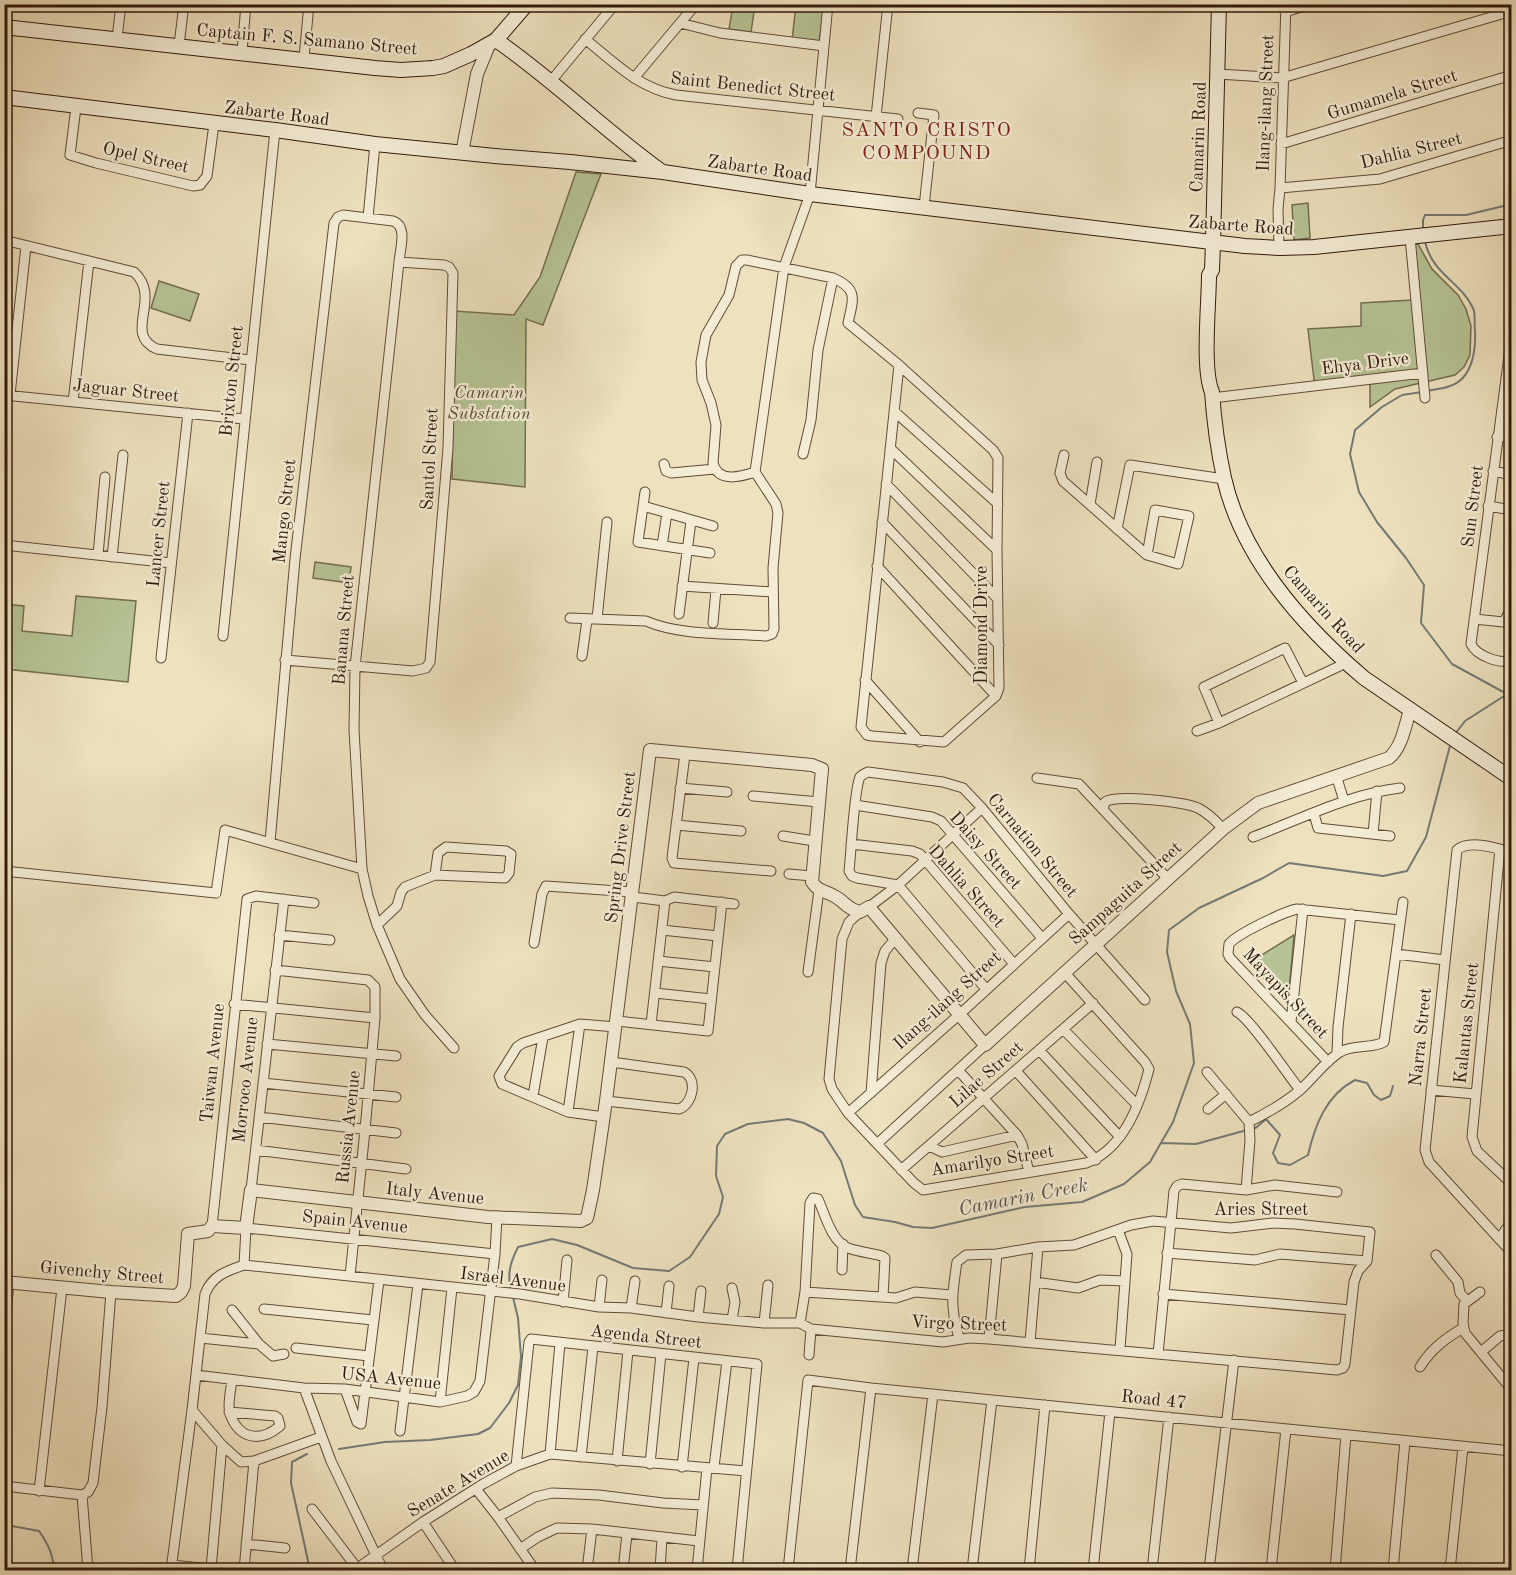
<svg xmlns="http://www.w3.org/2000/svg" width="1516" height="1575" font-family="'Old Standard TT',serif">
	<rect width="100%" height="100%" fill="#eee1be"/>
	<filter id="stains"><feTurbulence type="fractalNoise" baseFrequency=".00333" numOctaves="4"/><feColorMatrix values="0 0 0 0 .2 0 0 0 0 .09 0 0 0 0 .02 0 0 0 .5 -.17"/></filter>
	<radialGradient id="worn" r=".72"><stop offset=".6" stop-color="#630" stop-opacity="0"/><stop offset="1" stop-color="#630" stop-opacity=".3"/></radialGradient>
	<path fill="#b6c394" stroke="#746e50" stroke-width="1.5" d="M733,5H755L751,32L729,29Z
		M796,5H824L819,43L792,40Z
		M576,172L601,174L543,325L526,319L525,487L452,479L454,311L514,315L540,277Z
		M1308,203L1310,238L1294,240L1292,205Z
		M1418,244L1432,269L1458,295L1466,309L1471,326L1470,355L1464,367L1455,375L1395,389L1370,407V382L1315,388L1308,329L1361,326V303L1412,300L1408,246Z
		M159,281L199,294L190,321L151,308Z
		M315,562L351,567L349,583L313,578Z
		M76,596L136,601L128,682L5,669V604L24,606L22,631L72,636Z
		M1294,935L1288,1003L1249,963Z"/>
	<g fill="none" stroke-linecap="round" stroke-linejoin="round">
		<path stroke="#747a76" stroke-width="2" d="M1423,230V220L1425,215H1466L1512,204
			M1425,242C1433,275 1460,281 1473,308C1476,314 1474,325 1475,331C1476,351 1472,379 1450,386C1443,389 1435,389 1427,391
			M1422,392L1402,395L1382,407L1355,430L1350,454L1359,492L1377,522L1406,558L1424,585L1421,623L1452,664L1507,694
			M1455,734L1465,721L1512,691
			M1253,1129L1257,1127L1266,1119L1280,1135L1273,1153L1278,1163L1290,1165L1308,1155C1315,1125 1326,1095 1355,1080L1367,1083L1374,1095L1381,1100L1390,1096L1393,1086
			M1161,1143L1196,1144L1247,1130
			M511,1291C507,1274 510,1263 518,1247L552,1239L577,1245L633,1268L669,1271L690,1257L719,1214L723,1197L716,1176L717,1146L725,1134L748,1124L788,1119L804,1123L823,1133L841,1161L855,1205L863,1217L895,1222L913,1227L932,1228L1025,1207L1082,1202L1124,1184L1150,1162L1173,1122L1194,1063L1190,1024L1176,991L1167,952L1169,930L1199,908L1263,878L1289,863L1383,876L1407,871L1426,837L1451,742
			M339,1449L385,1442L430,1440L478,1434L490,1428L509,1403L518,1385L521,1357L518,1318L513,1297
			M307,1454L292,1462L291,1483L310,1570
			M4,1528L12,1526L39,1531C48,1544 53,1554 54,1570"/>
		<defs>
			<path id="minor" d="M1285,12L1311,4
				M680,23L720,33L824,46
				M117,39L121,4
				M585,39C614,62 638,88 676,95L898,119
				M179,45L184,4
				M242,52L246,4
				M304,58L309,4
				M1218,74L1282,78L1512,11
				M634,78L696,4
				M551,81L615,4
				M76,107L70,155L96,163L193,186L200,185L207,176L214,124
				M918,113L934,115L924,207
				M876,117L888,4
				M1281,144L1512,75
				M1280,188L1380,179L1512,140
				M368,218L375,144
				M1410,237L1425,398
				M4,240L134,272C163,298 122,334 157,349L250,360
				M1279,248L1278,209L1280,188L1286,4
				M1512,333L1471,644C1476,655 1501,666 1512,659
				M4,395L244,419
				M10,395L26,246
				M1212,398L1423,373
				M73,402L89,261
				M894,411L998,504
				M1497,437L1512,436
				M890,448L997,550
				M803,454L811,420L818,350L833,278
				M1064,455L1060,473L1063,481L1147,555L1178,564L1189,516L1155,510L1147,555
				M664,464L666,471L671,473L715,469
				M1493,471L1512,475
				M755,472C740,477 718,483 713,463L716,425L711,403L702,380L701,362L706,335L729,295L736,266L742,260H747L833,278C859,289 853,300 848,323L899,365L993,450L998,458L997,550L999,688L996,696L944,742L872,736L867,735L861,727L899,365
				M886,484L997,598
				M645,492L638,542L710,553
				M1090,504L1097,462
				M643,506L713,526
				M1488,506L1512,510
				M882,522L999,645
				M1117,529L1130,465L1224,479
				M4,545L171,563
				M662,546L667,513
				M98,555L105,477
				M112,557L123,455
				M877,566L996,696
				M682,586L773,592
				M679,614L691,521
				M570,618L646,621C680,636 728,633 766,636L772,634L774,629L773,568L778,513L776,504L755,472L784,267L810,194L828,4
				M597,619L607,522
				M1474,619L1504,622L1512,606
				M713,623L716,589
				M223,636L275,130
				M582,656L587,620
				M161,658L188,413
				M285,660L413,671L426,668L430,662L448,448L453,273L449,267L444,265L399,262
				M865,680L920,742
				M1219,723L1204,687L1285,648L1303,683
				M1197,731L1219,723L1346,663
				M685,754L672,858L674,863L771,871
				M1336,775L1344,801
				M1037,778L1079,784L1168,879
				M680,788L727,792
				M753,796L819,802
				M855,805L932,817L941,821L1042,938
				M1103,809L1105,802C1117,794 1184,802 1198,808C1208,813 1216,821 1223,829
				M1314,814L1318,828L1390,836
				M676,825L741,831
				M1373,834L1377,791
				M783,836L814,841
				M1253,837C1301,819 1349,794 1400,788
				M270,842L295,559L334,223L338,217L343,215L393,221C408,226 400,249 399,262L355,667L354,730L362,869L368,896L377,925L400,979L425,1015L454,1048
				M851,844L912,851L920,854L1014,964
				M1500,849L1472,1137L1477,1151L1512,1184
				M1512,853C1497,848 1469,839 1457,850L1425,1150L1429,1162L1512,1253
				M4,871L216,893L225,830L362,869
				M789,874L812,876
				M633,897L665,901L674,897L734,904
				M869,907L898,885L982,808
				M860,912L849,922L842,939L829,1079L832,1089L848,1113L914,1183L923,1190L1086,1163C1122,1150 1140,1105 1149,1069L1145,1062L1065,973
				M377,925L397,906L401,892L405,887L435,875L505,878L509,873L511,854L506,851L446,847L438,853L435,875
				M662,930L718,936
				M279,935L330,940
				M534,943L542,894L546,886L633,892
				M1396,954L1445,960
				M658,961L715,967
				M275,970L368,980L375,987V1018L365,1130L350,1276
				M808,972L819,890
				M986,989L898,885L857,878L852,876L849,871C851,855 854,789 860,777C863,774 864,774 868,772L943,782L963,788L982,808L1069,914L1145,1000
				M655,993L711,999
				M234,1004L375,1018
				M1237,1012C1250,1018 1288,1075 1300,1090
				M617,1021L708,1031L722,902
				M1291,1022L1303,909
				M651,1024L665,901
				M1063,1029L1136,1104
				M267,1044L396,1056
				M1039,1050L1120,1137
				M1337,1054L1338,1027L1351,914
				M1328,1062L1230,958L1228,954L1229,944C1237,934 1283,912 1297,909L1400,920
				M958,1070L1017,1135L1022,1144L1029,1172
				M1016,1071L1096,1160
				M1207,1072L1249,1122L1250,1140L1246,1190
				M263,1083L396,1097
				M1431,1090L1475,1094
				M871,1093L881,963L885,951L895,939
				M533,1096L543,1037
				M606,1101L679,1109C693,1104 698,1079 684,1072L611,1062
				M1208,1109L1226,1094
				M568,1112L580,1024
				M848,1113L960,1014L1069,914
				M259,1117L396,1133
				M604,1117L568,1112L502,1084L499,1076L517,1047L523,1043L580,1024L616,1027
				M1249,1122C1267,1113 1284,1104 1300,1090C1314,1078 1324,1062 1340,1052C1354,1044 1372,1049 1384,1042L1403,902
				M878,1143L985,1045
				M929,1146L942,1152L1017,1135
				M256,1150L406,1169
				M901,1170L1093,1003
				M251,1190L284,899
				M212,1226L247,899L256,896L314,903
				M1118,1230L1127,1254L1120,1349
				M1499,1239L1512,1221
				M1167,1253L1255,1260L1280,1254L1367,1261
				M1436,1255L1458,1282L1460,1293L1467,1301
				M244,1265L246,1228L495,1254
				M842,1270L843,1244
				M1035,1282L1078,1288L1100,1280L1125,1281
				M732,1288L735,1302L732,1320
				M805,1292L896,1298L915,1292L952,1295
				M1480,1292L1464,1304L1463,1323L1465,1333L1512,1390
				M1163,1294L1351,1310
				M563,1302L567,1260
				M599,1307L602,1280
				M631,1308L635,1281
				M264,1309L373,1320
				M666,1313L669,1286
				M698,1317L701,1291
				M764,1323L768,1285
				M800,1323L805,1292L810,1203L813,1198L818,1199C825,1214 831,1241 848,1248C859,1252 871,1253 882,1256L885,1258L883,1297
				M4,1334L9,1283
				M200,1338L259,1344L232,1310
				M989,1339L997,1254
				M1030,1342L1038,1247
				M259,1344L273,1356L284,1354
				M296,1348L369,1356
				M1481,1352L1500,1336L1512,1334
				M1158,1354L1174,1191L1177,1186L1182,1184L1246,1190L1275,1185L1337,1192
				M809,1355L811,1329
				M1420,1367C1431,1349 1446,1338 1463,1328
				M196,1375L304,1388L345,1389L440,1402L467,1396L474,1392L480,1381L495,1254L497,1216
				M304,1388L331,1461L383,1570
				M345,1389L357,1422L361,1424
				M440,1402L452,1288
				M192,1410L222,1445L241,1462L254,1461L321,1437
				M229,1412L275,1416L278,1418L280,1426C260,1443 239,1439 230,1414C227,1405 231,1389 232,1380
				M361,1424L379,1280
				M400,1431L418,1284
				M550,1454L560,1343
				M581,1457L593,1347
				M617,1461L628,1351
				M650,1464L661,1354
				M516,1466L529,1342L531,1339L757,1364L737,1570
				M682,1467L694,1358
				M714,1467L727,1361
				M4,1486L82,1495
				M476,1489L498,1517L535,1570
				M39,1491L62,1288
				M82,1495L88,1492L93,1483L102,1407L111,1292
				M82,1495L88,1570
				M312,1509L357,1568
				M498,1517L535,1497L552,1493L599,1495L663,1503L703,1505
				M423,1522L455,1570
				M246,1544L285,1548
				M520,1549L538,1537L557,1528L592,1529L699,1541
				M172,1565L219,1570
				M211,1569L222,1445
				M171,1570L192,1410L205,1294C212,1276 226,1271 244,1265L520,1294L599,1307L631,1308L698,1317L764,1323H800L811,1329L943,1342L969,1338L989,1339L1337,1370L1343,1368L1345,1364L1354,1282L1358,1271L1367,1261L1370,1232L1295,1224L1273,1223L1231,1228L1153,1221L1131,1225L1074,1245L1038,1247L997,1254L966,1255L957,1262C952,1294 950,1307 959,1338
				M244,1570L254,1461
				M355,1570L423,1522L483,1484L516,1466L550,1454L746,1471
				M587,1570L592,1529
				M623,1570L627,1534
				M660,1570L662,1538
				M697,1570L707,1468
				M788,1570L808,1380L871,1388L1512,1451
				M850,1570L871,1388
				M912,1570L933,1394
				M972,1570L992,1400
				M1029,1570L1045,1405
				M1093,1570L1110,1412
				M1152,1570L1169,1417
				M1209,1570L1234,1360
				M1271,1570L1286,1429
				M1335,1570L1346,1435
				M1393,1570L1405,1441
				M1450,1570L1463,1447"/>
			<path id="tertiary" d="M462,153L477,74L489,45
				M4,1282L111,1292L176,1296L181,1292L184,1286L188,1234L208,1231L212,1226L246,1228L251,1190L488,1217L581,1221L587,1218L593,1190L606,1101L650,750L812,765L822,769L812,882C818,892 827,891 836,897C846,903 847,909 860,912L869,907L985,1045L1223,829L1258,803L1389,758C1402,747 1405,726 1410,710"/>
			<path id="secondary" d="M1219,4L1213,243L1212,270L1209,275C1209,303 1202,369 1212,392C1214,421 1218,450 1224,478C1242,558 1303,626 1364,678L1512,779
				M4,27L375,68L401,70L433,68L444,66L471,54L496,40L527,4
				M496,40C554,80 604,130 661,171
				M4,97L275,130L375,144L495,156L570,162L663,172L810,194L1245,246L1279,248L1314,247L1512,226"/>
		</defs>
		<use href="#minor" stroke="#614c38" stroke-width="11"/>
		<use href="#tertiary" stroke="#614c38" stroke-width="14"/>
		<use href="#secondary" stroke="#321a0c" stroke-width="16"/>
		<use href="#minor" stroke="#f4ecd5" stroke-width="9"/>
		<use href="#tertiary" stroke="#f4ecd5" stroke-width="12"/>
		<use href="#secondary" stroke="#f4ecd5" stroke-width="14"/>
	</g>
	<g text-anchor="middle" stroke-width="4.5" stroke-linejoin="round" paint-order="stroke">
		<g font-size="18" fill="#321a0c" stroke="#f4ecd5">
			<text transform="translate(307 39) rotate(5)" y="6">Captain F. S. Samano Street</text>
			<text transform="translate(753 86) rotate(6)" y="6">Saint Benedict Street</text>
			<text transform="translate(1392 94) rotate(-17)" y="6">Gumamela Street</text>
			<text transform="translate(1265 103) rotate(-88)" y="6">Ilang-ilang Street</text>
			<text transform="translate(277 113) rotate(7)" y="6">Zabarte Road</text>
			<text transform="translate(1198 137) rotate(-88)" y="6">Camarin Road</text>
			<text transform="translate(1411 150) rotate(-14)" y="6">Dahlia Street</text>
			<text transform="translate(146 157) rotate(13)" y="6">Opel Street</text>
			<text transform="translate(760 168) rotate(8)" y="6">Zabarte Road</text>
			<text transform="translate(1241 225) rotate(4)" y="6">Zabarte Road</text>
			<text transform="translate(1365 363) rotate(-7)" y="6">Ehya Drive</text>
			<text transform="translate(231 381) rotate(-84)" y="6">Brixton Street</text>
			<text transform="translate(126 390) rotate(6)" y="6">Jaguar Street</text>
			<text transform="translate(429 459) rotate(-87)" y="6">Santol Street</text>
			<text transform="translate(1472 506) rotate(-83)" y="6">Sun Street</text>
			<text transform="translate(284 511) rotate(-84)" y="6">Mango Street</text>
			<text transform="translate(158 534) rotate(-84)" y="6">Lancer Street</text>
			<text transform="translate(1324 609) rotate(48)" y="6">Camarin Road</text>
			<text transform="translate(981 625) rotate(-90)" y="6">Diamond Drive</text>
			<text transform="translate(343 630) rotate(-85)" y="6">Banana Street</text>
			<text transform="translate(1033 845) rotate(50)" y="6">Carnation Street</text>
			<text transform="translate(620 847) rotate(-83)" y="6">Spring Drive Street</text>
			<text transform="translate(986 850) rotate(48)" y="6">Daisy Street</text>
			<text transform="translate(967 886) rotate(48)" y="6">Dahlia Street</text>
			<text transform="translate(1125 893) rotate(-42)" y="6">Sampaguita Street</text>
			<text transform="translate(1286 993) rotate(47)" y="6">Mayapis Street</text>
			<text transform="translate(947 1000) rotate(-42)" y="6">Ilang-ilang Street</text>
			<text transform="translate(1466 1023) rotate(-84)" y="6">Kalantas Street</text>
			<text transform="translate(1420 1037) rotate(-84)" y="6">Narra Street</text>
			<text transform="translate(212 1063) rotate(-84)" y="6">Taiwan Avenue</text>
			<text transform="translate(986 1074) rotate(-41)" y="6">Lilac Street</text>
			<text transform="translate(245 1080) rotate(-84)" y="6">Morroco Avenue</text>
			<text transform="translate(348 1127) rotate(-84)" y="6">Russia Avenue</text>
			<text transform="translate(992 1160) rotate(-9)" y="6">Amarilyo Street</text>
			<text transform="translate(435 1193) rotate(6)" y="6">Italy Avenue</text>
			<text x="1261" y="1215">Aries Street</text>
			<text transform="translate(355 1221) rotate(6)" y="6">Spain Avenue</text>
			<text transform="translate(102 1272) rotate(5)" y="6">Givenchy Street</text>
			<text transform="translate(513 1279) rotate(7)" y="6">Israel Avenue</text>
			<text transform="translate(959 1323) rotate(2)" y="6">Virgo Street</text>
			<text transform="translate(646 1336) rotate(6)" y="6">Agenda Street</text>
			<text transform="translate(391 1378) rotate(6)" y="6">USA Avenue</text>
			<text transform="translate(1154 1399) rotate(6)" y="6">Road 47</text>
			<text transform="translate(458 1483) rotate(-31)" y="6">Senate Avenue</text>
		</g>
		<g font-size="18" font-style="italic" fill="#5a4d35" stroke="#f4ecd5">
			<text x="489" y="398">Camarin<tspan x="489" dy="21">Substation</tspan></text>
		</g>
		<g font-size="20" letter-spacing="1.5" fill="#7a1f14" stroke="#f4ecd5">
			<text x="927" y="136">SANTO CRISTO<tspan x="927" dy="23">COMPOUND</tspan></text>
		</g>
		<g font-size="20" font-style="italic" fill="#58524a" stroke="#f4ecd5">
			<text transform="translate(1023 1196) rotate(-11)" y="7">Camarin Creek</text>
		</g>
	</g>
	<rect width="1516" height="1575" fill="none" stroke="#eee1be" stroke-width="24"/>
	<rect x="6" y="6" width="1504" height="1563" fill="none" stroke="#321a0c" stroke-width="3"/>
	<rect x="12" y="12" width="1492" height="1551" fill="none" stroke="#321a0c" stroke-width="1.5"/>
	<rect width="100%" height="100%" filter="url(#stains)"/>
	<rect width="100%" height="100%" fill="url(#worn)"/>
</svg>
